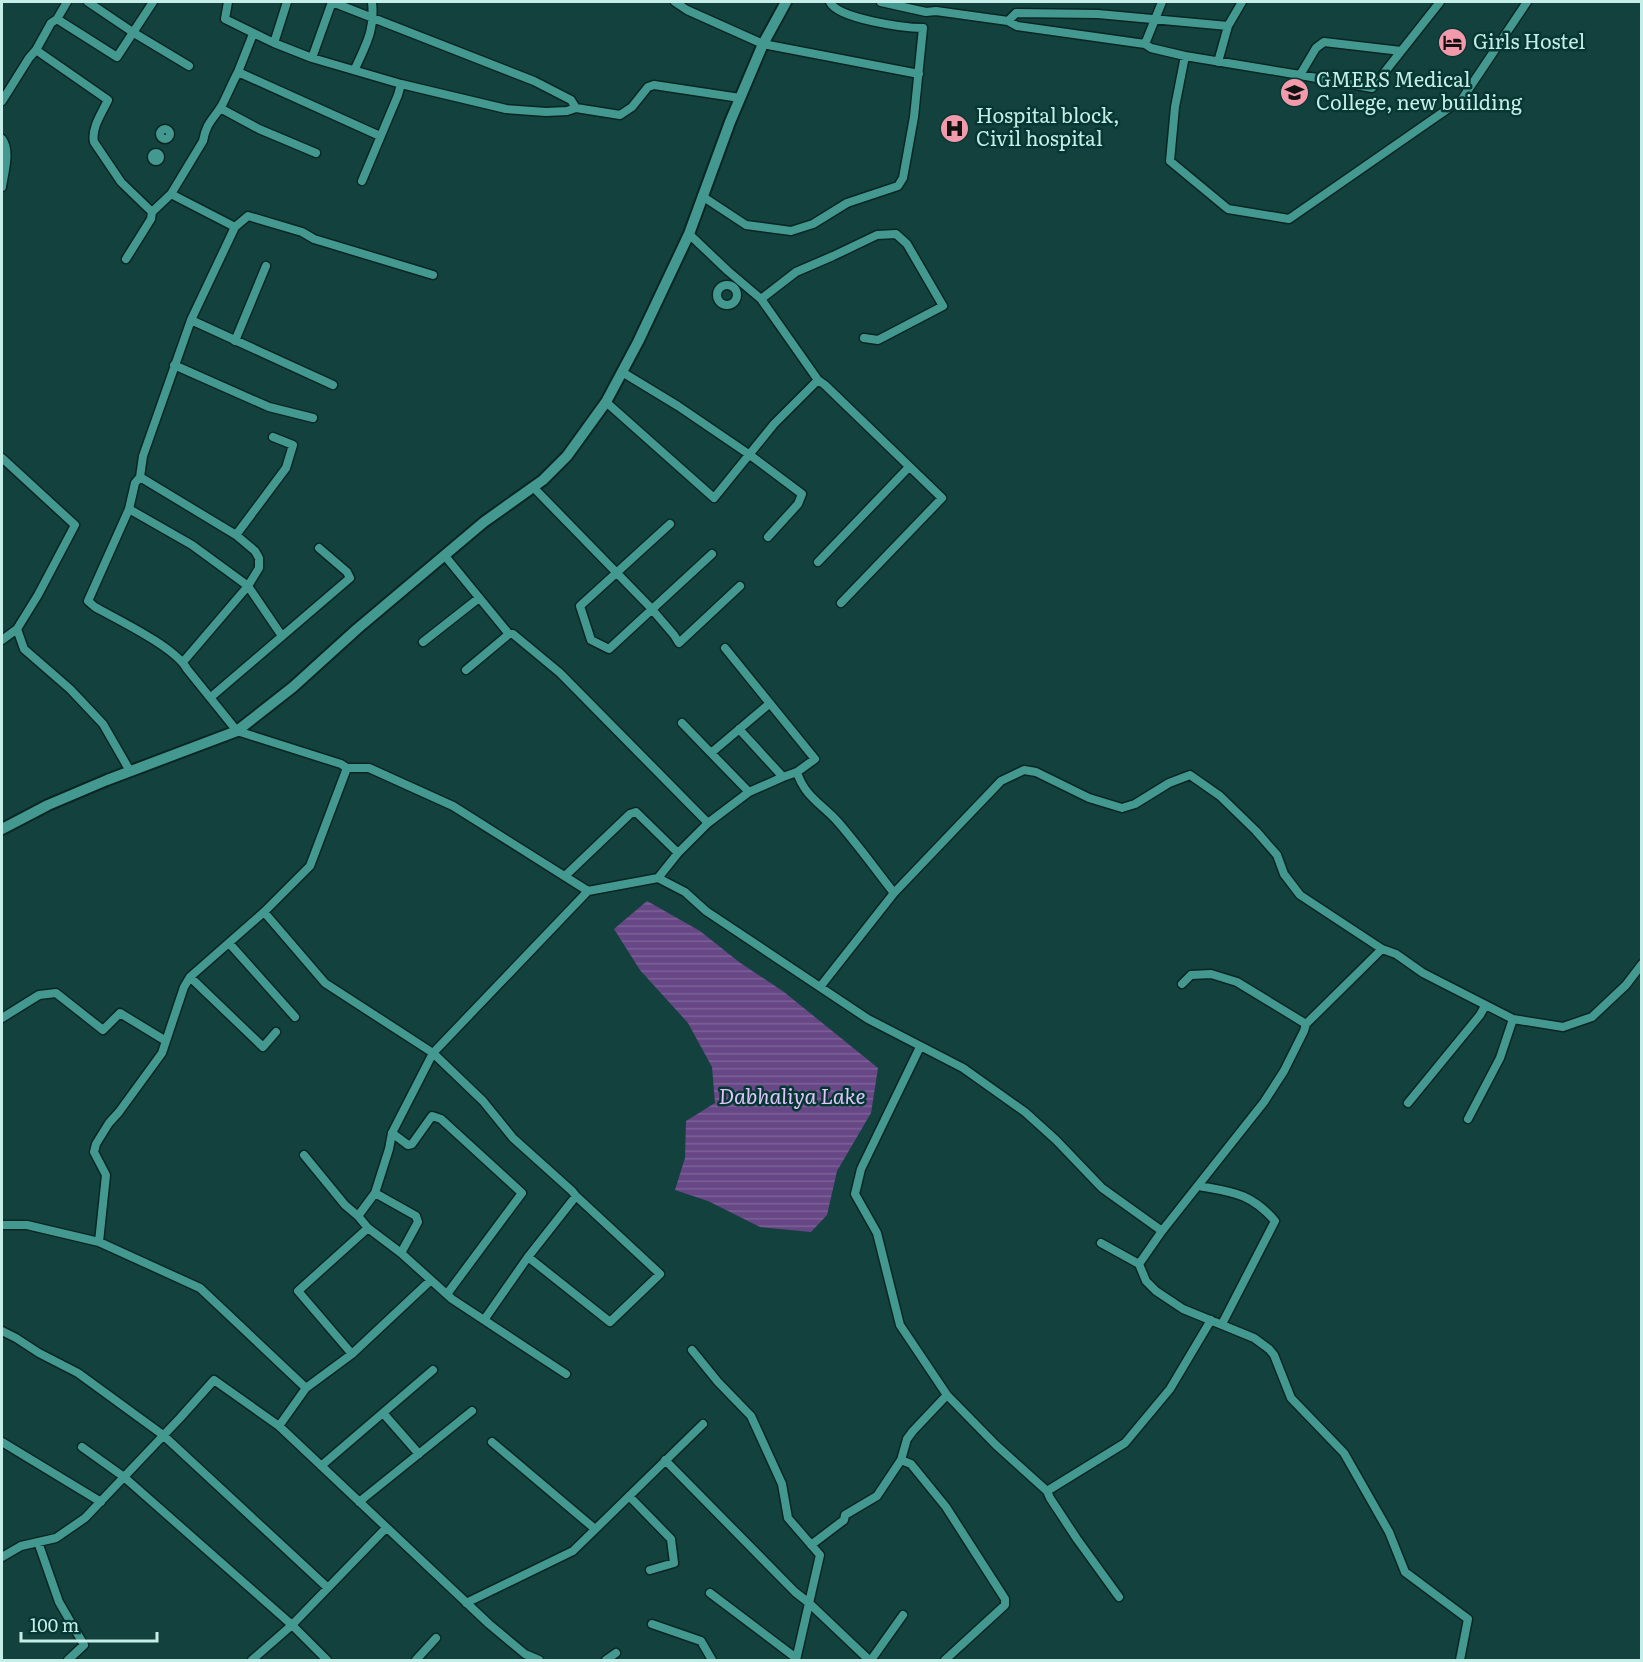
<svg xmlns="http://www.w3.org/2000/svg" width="1643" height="1662" font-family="Literata,serif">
	<defs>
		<pattern id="water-rules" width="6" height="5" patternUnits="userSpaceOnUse" patternTransform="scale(1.5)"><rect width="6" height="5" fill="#674786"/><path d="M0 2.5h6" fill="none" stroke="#7b6297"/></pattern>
	</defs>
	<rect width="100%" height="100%" fill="#13423e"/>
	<path fill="url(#water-rules)" d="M647,901L700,931L739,962L784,992L878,1068L871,1113L837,1171L827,1215L811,1232L760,1227L708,1201L675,1190L685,1158L686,1121L715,1103L712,1067L688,1023L640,970L614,929Z"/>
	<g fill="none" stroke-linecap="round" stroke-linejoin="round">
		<defs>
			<path id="minor" d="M88,2L134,33L189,66
				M228,2L225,19L274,43
				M287,2L274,43L312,58L401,84L506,109L546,112L567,111L576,108L620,115L632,107L648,87L654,85L740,98
				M332,2L534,81L571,100L576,108
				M675,2L687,10L763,44L919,74
				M881,2L926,12L936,11L1008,21L1017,26L1145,44L1151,48L1185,56L1300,75L1316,48L1324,42L1401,51
				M57,19L117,57L153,2
				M1008,21L1016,13L1098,14L1228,26
				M1145,44L1162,2
				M36,50L108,100C102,113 91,128 94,142L121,182L152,212
				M1185,56L1175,107L1170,161L1228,209L1289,219L1462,99L1527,2
				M312,58L332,2
				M1218,62L1228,26L1242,2
				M355,69C366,44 375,31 372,2
				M238,72L253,34
				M1300,75L1372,88L1440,2
				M2,101L29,58L36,50L51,23L57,19L67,2
				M220,108L259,129L316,153
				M160 134a5 5 0 1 1 10 0a5 5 0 1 1-10 0Z
				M2,139C11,151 4,172 2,187
				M152 157a4 4 0 1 1 8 0a4 4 0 1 1-8 0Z
				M362,181L398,95L401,84
				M171,194L235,227
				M702,196L746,225L791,231L813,224L847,203L898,186L903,178L914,117L923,28C905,28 838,19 830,2
				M689,234L728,271L761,299L818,380L825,385L942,498L841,603
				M126,259L151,219L152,212L171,194L203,141C206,124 212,120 221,107C227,96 232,83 238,72L380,136
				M433,275L314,239L302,232L248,216L235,227L191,320L143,456L140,477L135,483L129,509L88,601L95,607C118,620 175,647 187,669L237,731L341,764L347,768H369L453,806L588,891
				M717 295a10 10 0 1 1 20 0a10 10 0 1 1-20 0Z
				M761,299L796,272L833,256L877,235L896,234L907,244L943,306L878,340L864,338
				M191,320L333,385
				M235,341L266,266
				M174,365L269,407L313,418
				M622,372L678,406L750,455L802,494L798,504L768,537
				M606,402L714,498L774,424L818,380
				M2,458L75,525L38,595L17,629L2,640
				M140,477L236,535L255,551L259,558V568L248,586L183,662
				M533,487L650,607L674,635L679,643L740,586
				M129,509L192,545L248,586L282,636
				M670,524L580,606L591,640L609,649L712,554
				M236,535L286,468L293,445L273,437
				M445,556L509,634H513L560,673L708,823L749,792L711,753
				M818,562L909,467
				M17,629L24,649L70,689L103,724L130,771
				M423,642L479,598
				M725,648L815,759L797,772C804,796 823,805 838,822C858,845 876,870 894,893
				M466,670L509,634
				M211,697L350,578L347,572L319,548
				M682,723L711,753L769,704
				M739,729L783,777L797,772
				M749,792L783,777
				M565,876L630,814L636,812L678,853
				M658,878L678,853L708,823
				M264,912L325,983L433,1053L483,1101L513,1138L572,1191L576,1196L660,1274L610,1322L528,1257
				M229,943L295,1017
				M190,977L263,1047L276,1032
				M1182,984L1191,975L1211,974L1237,982L1306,1024
				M820,987L894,893L1001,781L1024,770L1036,772L1089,798L1122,808L1135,804L1169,783L1190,775L1220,796L1256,831L1277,855L1284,874L1300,895L1382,949L1396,954L1423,973L1513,1019L1563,1027L1592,1017L1626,985L1642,964
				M2,1018L39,995L56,993L103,1030L120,1013L166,1041
				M920,1047L861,1169L855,1194L877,1233L900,1325L947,1395
				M1408,1103L1480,1015L1485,1006
				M1468,1119L1500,1058L1513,1019
				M392,1133L408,1145L412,1144L432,1116L441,1119L522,1193L447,1294
				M304,1155L345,1205L358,1216L368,1228L401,1253L452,1299L566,1374
				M1199,1186C1232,1192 1251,1193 1275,1221L1222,1324
				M375,1193L416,1216L418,1222L401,1253
				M358,1216L375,1193L389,1149L392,1133L433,1053L588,891L658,878L685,892L706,911L868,1019L963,1068L1025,1112L1056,1140L1102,1188L1162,1231
				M2,1225H27L99,1242L200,1288L306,1388
				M99,1242L106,1175L94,1152L96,1144L109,1123L119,1112L162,1053L184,987L190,977L264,912L310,866L347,768
				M1101,1243L1139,1264L1146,1281L1156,1291L1183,1309L1254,1338L1269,1349L1274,1355L1291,1398L1344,1453L1389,1532L1405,1572L1468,1619L1460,1660
				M1139,1264L1162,1231L1264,1102L1284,1071L1304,1031L1306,1024L1382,949
				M484,1320L528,1257L576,1196
				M2,1331L16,1338L39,1353L78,1373L163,1435L328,1588
				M692,1350L718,1382L751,1416L782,1484L788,1518L820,1555L796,1660
				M352,1354L298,1291L368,1228
				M383,1413L419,1454
				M279,1426L306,1388L352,1354L431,1280
				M2,1442L101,1502
				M492,1442L595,1529
				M82,1447L124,1477L292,1625L327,1660
				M665,1460L795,1592L809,1603L869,1660
				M901,1460L911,1464L946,1507L1005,1599V1605L945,1660
				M321,1466L433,1370
				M1047,1491L1125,1443L1170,1389L1211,1320
				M629,1496L671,1539L674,1563L650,1570
				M359,1502L472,1411
				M38,1542L59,1602L84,1645L68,1660
				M811,1545L844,1520L845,1515L877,1496L901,1460L907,1439L913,1431L947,1395L996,1445L1047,1491L1050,1498L1077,1539L1119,1597
				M2,1557L21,1546L56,1538L85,1518L180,1418L214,1380L279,1426L489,1624L525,1654L539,1660
				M710,1593L796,1658
				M466,1603L573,1551L703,1424
				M652,1624L701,1641L712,1660
				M252,1660L292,1625L386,1528
				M416,1660L436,1638
				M606,1660L616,1653
				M871,1660L903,1615"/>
			<path id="tertiary" d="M2,829L48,805L107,780L237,731L293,687L357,629L484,522L543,480L567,456L606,402L638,342L689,234L730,122L763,44L786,2"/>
		</defs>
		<use href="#minor" stroke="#0a2623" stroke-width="11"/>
		<use href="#tertiary" stroke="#0a2623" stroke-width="14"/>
		<use href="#minor" stroke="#439990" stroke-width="8"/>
		<use href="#tertiary" stroke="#439990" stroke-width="10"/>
	</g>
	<defs>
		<symbol id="hotel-disc" viewBox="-11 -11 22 22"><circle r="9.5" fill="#f29aac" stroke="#063733"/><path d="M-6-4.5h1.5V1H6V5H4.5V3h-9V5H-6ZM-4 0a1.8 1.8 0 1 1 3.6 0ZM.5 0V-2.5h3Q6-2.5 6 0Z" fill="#111"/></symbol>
		<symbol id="school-disc" viewBox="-11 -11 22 22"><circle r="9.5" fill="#f29aac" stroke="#063733"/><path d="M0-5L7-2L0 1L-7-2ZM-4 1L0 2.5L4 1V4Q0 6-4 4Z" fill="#111"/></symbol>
		<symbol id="hospital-disc" viewBox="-11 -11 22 22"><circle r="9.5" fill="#f29aac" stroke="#063733"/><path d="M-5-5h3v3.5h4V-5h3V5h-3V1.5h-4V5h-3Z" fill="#111"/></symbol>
	</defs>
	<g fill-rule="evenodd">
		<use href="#hotel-disc" x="1436" y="26" width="33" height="33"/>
		<use href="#school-disc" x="1278" y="76" width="33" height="33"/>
		<use href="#hospital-disc" x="938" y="112" width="33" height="33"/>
	</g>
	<g text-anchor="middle" stroke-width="5" stroke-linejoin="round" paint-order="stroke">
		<g font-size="20" fill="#c6eee9" stroke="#063733" text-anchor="start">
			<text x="1473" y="49">Girls Hostel</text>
			<text x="1316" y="87">GMERS Medical<tspan x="1316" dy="23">College, new building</tspan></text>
			<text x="976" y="123">Hospital block,<tspan x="976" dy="23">Civil hospital</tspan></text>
		</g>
		<g font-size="21" font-style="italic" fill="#dfc5fc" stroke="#063733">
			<text x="792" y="1104">Dabhaliya Lake</text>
		</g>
	</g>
	<rect width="1643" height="1662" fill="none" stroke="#c6eee9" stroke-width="6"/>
	<path d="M21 1632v9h136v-9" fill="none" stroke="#c6eee9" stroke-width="3"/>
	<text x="30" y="1632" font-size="18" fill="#c6eee9" stroke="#063733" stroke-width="4.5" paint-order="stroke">100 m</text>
</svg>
